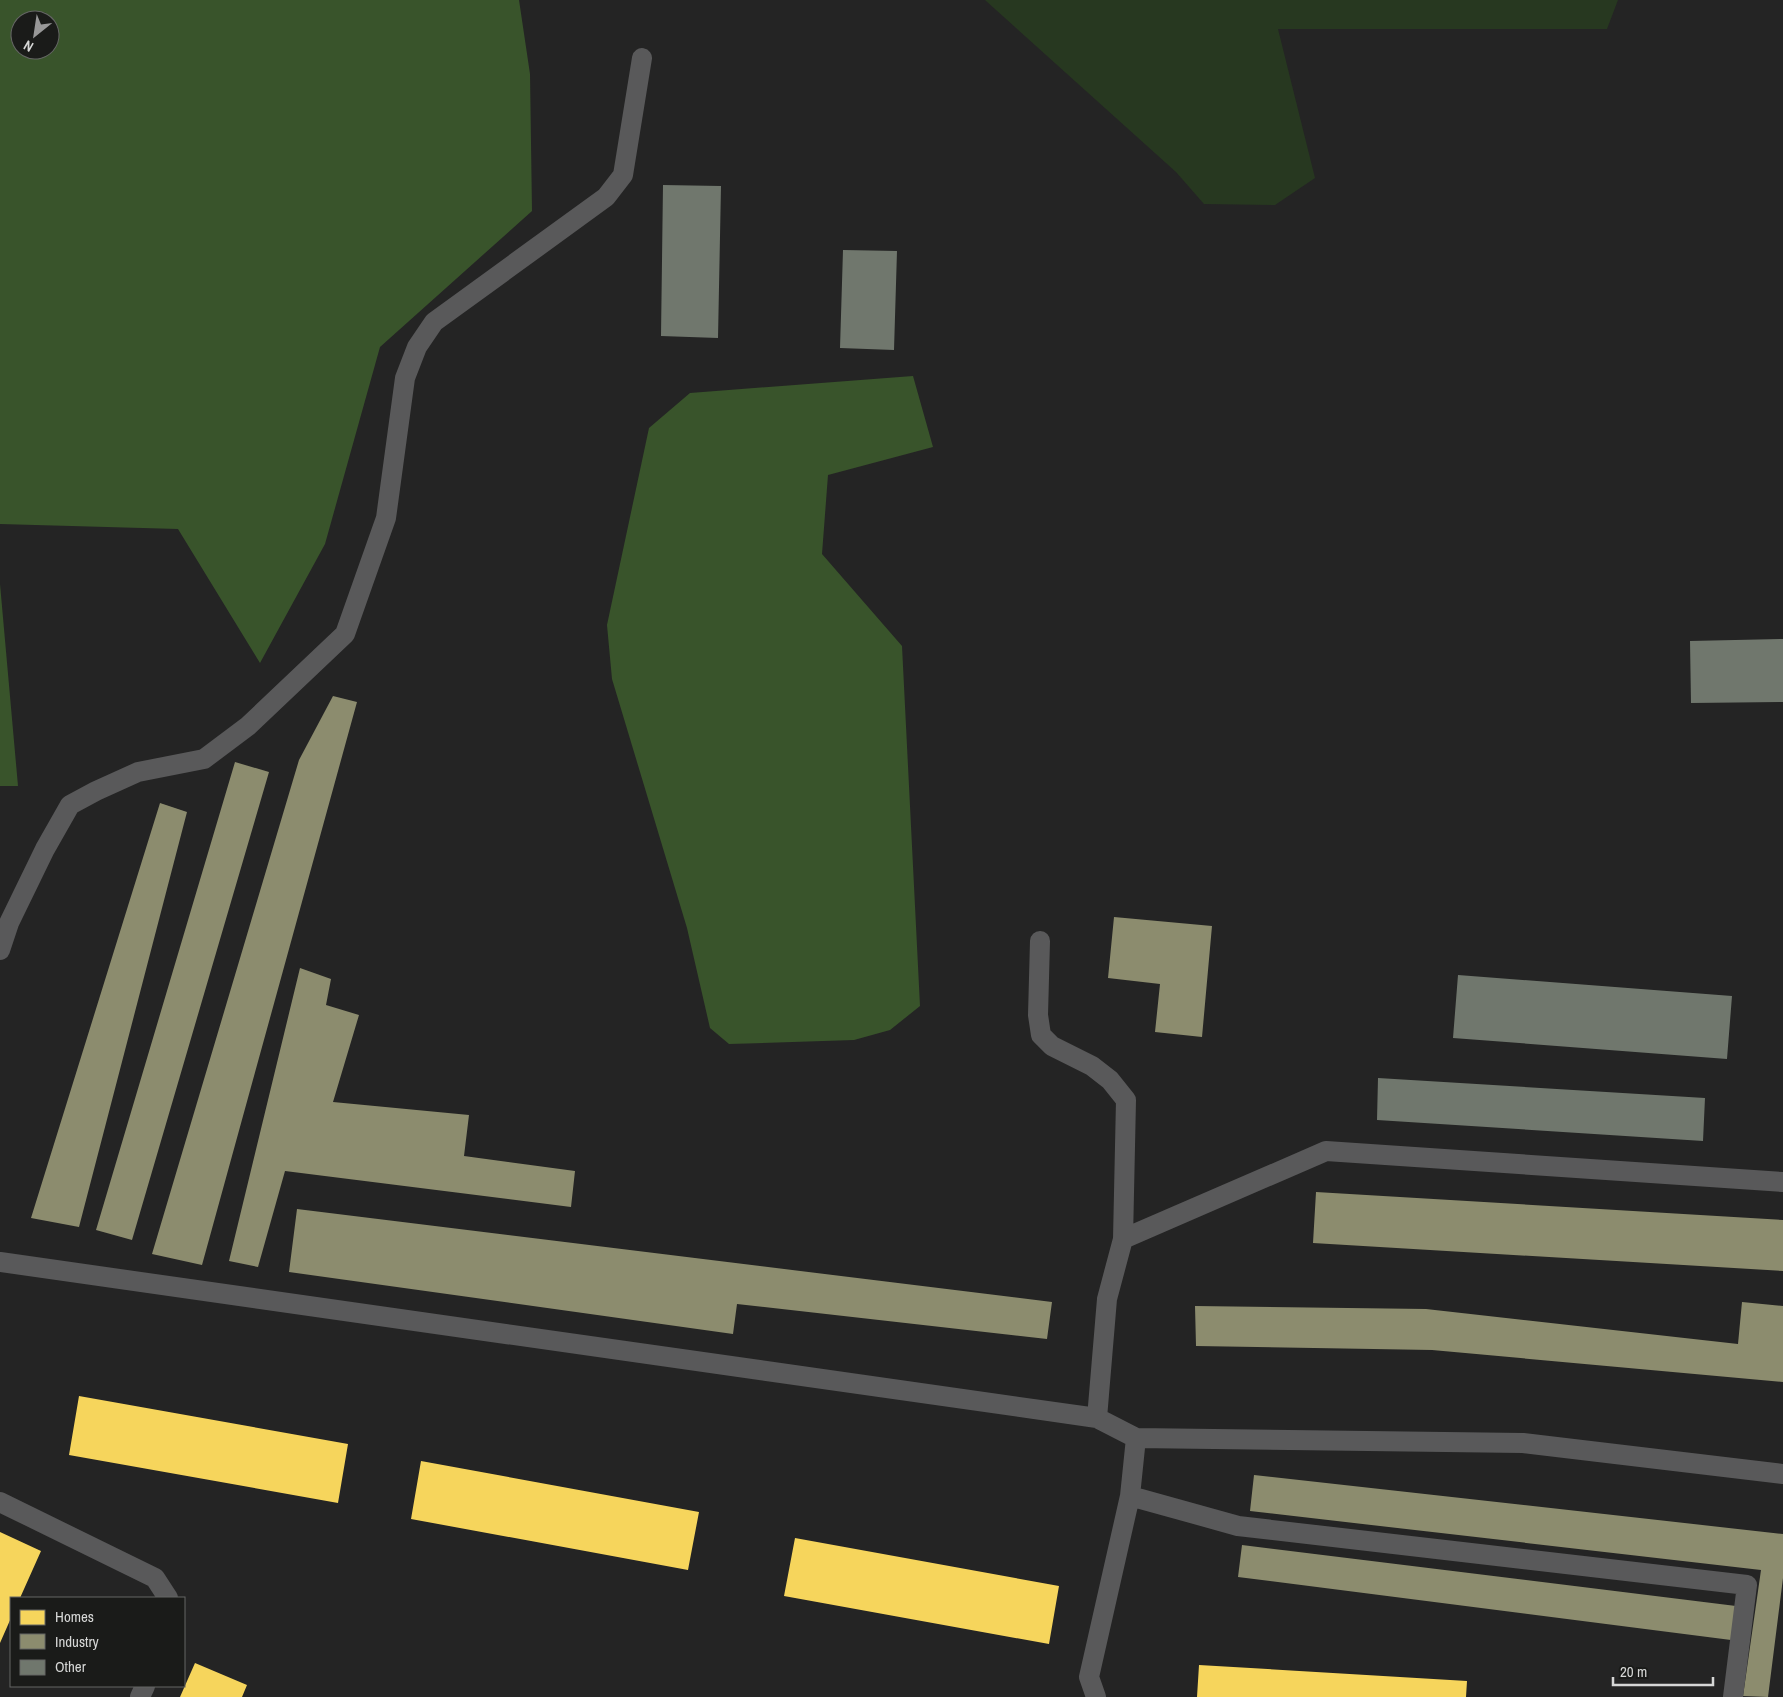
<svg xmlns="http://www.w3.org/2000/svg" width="1783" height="1697" font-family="'Archivo Narrow',sans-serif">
	<rect width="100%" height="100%" fill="#242424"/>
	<path fill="#273820" d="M985,0H1618L1607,29H1278L1315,178L1275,205L1204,204L1176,172Z"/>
	<path fill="#39542b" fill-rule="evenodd" d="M0,0H519L530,74L532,211L380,347L325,544L260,663L178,529L0,524ZM20,20H50V50H20Z
		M913,376L933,447L828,475L822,554L902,646L920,1006L890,1030L854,1040L729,1044L710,1028L687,928L612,679L607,625L649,428L690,393Z
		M0,584L18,786H0Z"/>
	<path fill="#f6d55c" d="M79,1396L348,1444L338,1503L69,1455Z
		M421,1461L699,1512L688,1570L411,1519Z
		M0,1532L41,1551L20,1598H11V1618L0,1643Z
		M795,1538L1059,1586L1049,1644L784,1596Z
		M195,1663L247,1685L242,1697H180Z
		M1199,1665L1467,1681L1466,1697H1197Z"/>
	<path fill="#8c8c6e" d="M333,696L357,702L202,1265L152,1254L299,760Z
		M235,762L269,772L132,1240L96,1230Z
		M160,803L187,812L79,1227L31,1218Z
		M1114,917L1212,926L1202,1037L1155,1032L1160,984L1108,978Z
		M300,968L331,979L326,1005L359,1015L333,1102L469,1115L464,1156L575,1171L571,1207L285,1171L258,1267L229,1261Z
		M1316,1192L1783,1220V1271L1313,1243Z
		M297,1209L1052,1302L1047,1339L737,1304L733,1334L289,1272Z
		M1742,1302L1783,1306V1382L1432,1350L1196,1346L1195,1306L1426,1309L1738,1344Z
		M1254,1475L1783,1534V1578L1768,1697L1743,1696L1761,1570L1250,1511Z
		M1242,1545L1736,1606L1731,1640L1238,1577Z"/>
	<path fill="#70776d" d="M663,185L721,186L718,338L661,336Z
		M843,250L897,251L894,350L840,348Z
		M1783,639V702L1691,703L1690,641Z
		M1458,975L1732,996L1727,1059L1453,1038Z
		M1378,1078L1705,1098L1703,1141L1377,1120Z"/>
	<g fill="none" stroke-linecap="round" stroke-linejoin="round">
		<path stroke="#59595a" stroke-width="20" d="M1040,941L1038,1015L1041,1035L1052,1046L1092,1066L1110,1080L1126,1100L1123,1239
			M0,950L9,923L45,849L70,805L96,791L138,772L204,759L248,726L345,634L386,518L405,378L417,347L434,322L606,197L623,175L642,58
			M0,1262L1097,1418L1136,1438L1523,1443L1783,1474
			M1130,1496L1238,1526L1747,1585L1733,1697
			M0,1502L155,1578L168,1598
			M140,1697L145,1686
			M1096,1697L1089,1677L1130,1496L1136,1438L1097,1418L1107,1299L1123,1239L1326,1151L1783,1182"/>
	</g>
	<rect x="10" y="1597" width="175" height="90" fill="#1a1b19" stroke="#656665"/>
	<rect x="20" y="1610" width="25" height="15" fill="#f6d55c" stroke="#656665"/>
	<text x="55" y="1622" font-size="15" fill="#d6d7d6">Homes</text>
	<rect x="20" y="1634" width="25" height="15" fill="#8c8c6e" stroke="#656665"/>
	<text x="55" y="1647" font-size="15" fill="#d6d7d6">Industry</text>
	<rect x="20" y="1660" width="25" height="15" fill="#70776d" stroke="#656665"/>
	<text x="55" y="1672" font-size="15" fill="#d6d7d6">Other</text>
	<g transform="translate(35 35) rotate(210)"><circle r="24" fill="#1a1b19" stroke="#656665"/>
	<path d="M0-4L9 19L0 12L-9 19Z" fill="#989898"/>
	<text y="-8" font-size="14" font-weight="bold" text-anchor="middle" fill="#d6d7d6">N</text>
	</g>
	<path d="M1613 1677v8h100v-8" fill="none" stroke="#d6d7d6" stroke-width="2.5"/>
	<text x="1620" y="1677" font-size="15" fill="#d6d7d6" stroke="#1a1b19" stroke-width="4" paint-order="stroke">20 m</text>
</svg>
